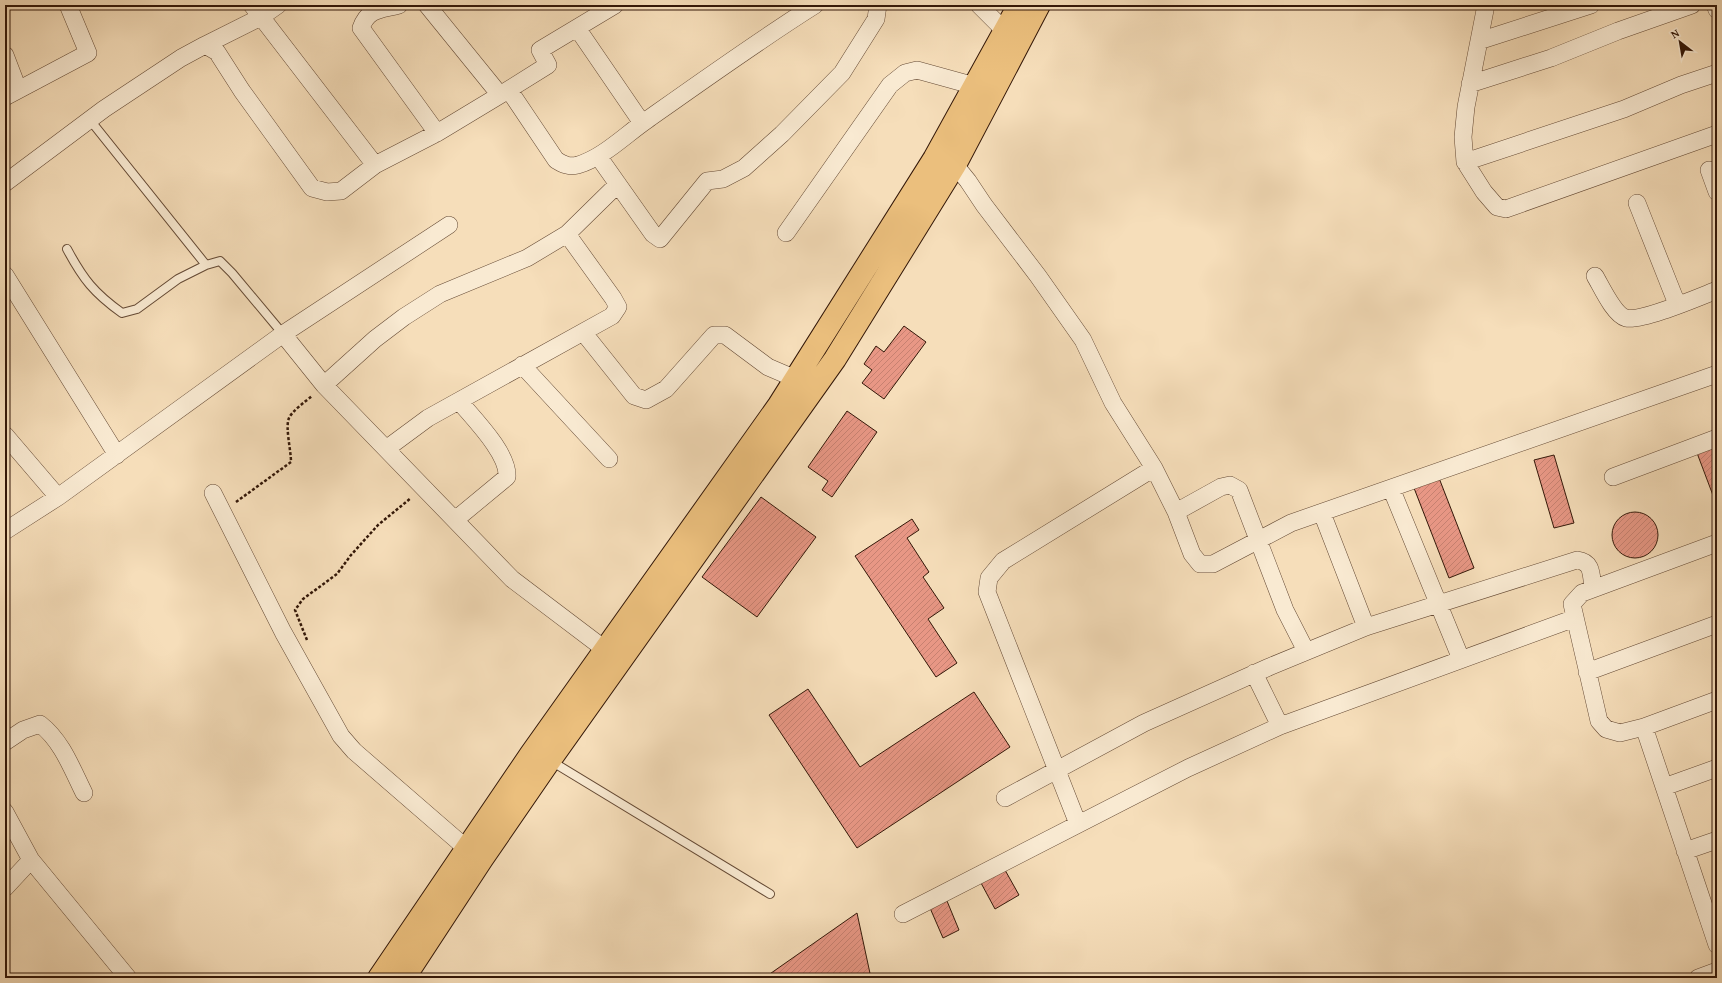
<svg xmlns="http://www.w3.org/2000/svg" width="1722" height="983" font-family="'Gentium Book Plus',serif">
	<defs>
		<pattern id="building-hatch" width="6" height="6" patternUnits="userSpaceOnUse"><rect width="6" height="6" fill="#e89785"/><path d="M-1 1l2-2M0 6l6-6M5 7l2-2" fill="none" stroke="#c78171"/></pattern>
	</defs>
	<rect width="100%" height="100%" fill="#f6deba"/>
	<filter id="stains"><feTurbulence type="fractalNoise" baseFrequency=".005" numOctaves="4"/><feColorMatrix values="0 0 0 0 .2 0 0 0 0 .09 0 0 0 0 .02 0 0 0 .5 -.17"/></filter>
	<radialGradient id="worn" r=".72"><stop offset=".6" stop-color="#630" stop-opacity="0"/><stop offset="1" stop-color="#630" stop-opacity=".3"/></radialGradient>
	<path fill="url(#building-hatch)" stroke="#331708" d="M904,326L926,342L884,399L862,383L872,370L864,364L876,346L884,352Z
		M847,411L877,432L832,497L822,490L828,481L808,467Z
		M1717,445V506L1697,453Z
		M1554,455L1574,523L1554,528L1534,460Z
		M1439,478L1474,568L1449,578L1414,488Z
		M761,497L816,537L757,617L702,577Z
		M1612 535a23 23 0 1 1 46 0a23 23 0 1 1-46 0Z
		M912,519L919,530L907,538L929,572L923,577L944,608L928,619L957,663L936,677L855,556Z
		M808,689L860,767L974,692L1010,747L857,848L769,715Z
		M1005,870L1019,895L995,909L981,883Z
		M947,901L959,930L943,938L930,908Z
		M857,913L871,978H764Z"/>
	<g fill="none" stroke-linecap="round" stroke-linejoin="round">
		<defs>
			<path id="lane" d="M90,120L206,265
				M67,249C83,279 94,293 122,313L137,309L178,279L206,265L220,261L232,273L283,334
				M551,761L770,894"/>
			<path id="street" d="M252,5L375,165
				M399,5C381,10 368,8 361,28L437,133
				M427,5L500,95
				M979,5L1005,31L1014,37
				M1486,5L1466,107L1463,137L1465,162L1484,192L1497,207L1506,209L1717,134
				M1715,5L1717,10
				M577,28L642,123
				M1479,41L1591,5
				M205,45L261,17L278,5
				M5,55L18,89
				M1470,84L1551,58L1618,31L1692,5
				M509,90L556,160C564,165 569,167 578,165C604,157 625,135 647,120C702,81 758,41 815,5
				M5,97L88,53L68,5
				M598,156L653,234L660,239L707,181L723,179L744,168L782,134L842,73L876,19L878,5
				M1465,162L1624,109L1681,85L1717,73
				M955,165L968,181L984,205L1038,276L1083,340L1113,403L1154,468L1176,512L1192,554L1200,564H1213L1291,523L1717,374
				M1709,170L1717,192
				M5,183L104,109L181,58L205,45L217,52L242,91L312,188L327,192L341,191L375,165L437,133L500,95L548,65L540,50L615,5
				M1637,203L1677,304
				M786,233L890,85L905,73L917,70L975,86
				M5,275L117,455
				M1595,276C1601,286 1614,315 1626,318C1641,322 1699,297 1717,290
				M583,332L634,396L646,400L666,389L714,335H725L768,367L796,379
				M283,334L449,225
				M522,365L609,459
				M324,385L375,339L404,317L440,294L527,258L567,234L618,184
				M5,435L58,497L283,334L324,385L512,579L615,657
				M386,449L428,418L612,316L618,307L613,298L567,234
				M1613,477L1717,438
				M1391,488L1461,659
				M213,493L283,632L341,736L354,751L466,848L476,855
				M1176,512L1221,487L1230,485L1239,490L1285,610L1306,651
				M1322,513L1366,627
				M455,520L507,477C509,454 474,419 459,401
				M5,531L58,497
				M1717,543L1582,593L1572,604L1599,721L1606,729L1620,733L1644,727L1717,700
				M1587,672L1717,624
				M1254,673L1280,726
				M1644,727L1717,945
				M5,742L23,730L40,724C62,741 72,769 84,793
				M1664,787L1717,768
				M1005,798L1144,723L1269,667L1366,627L1577,560C1593,562 1591,575 1593,589
				M5,812L31,860L128,978
				M1078,824L987,592L989,578L1003,561L1154,468
				M1685,851L1717,840
				M5,888L31,860
				M903,914L1188,768L1280,726L1575,618
				M1698,978L1717,971"/>
			<path id="primary" d="M379,978L531,754L779,405L934,159L1019,5
				M404,978L482,859L550,760L835,359L955,165L1039,5"/>
		</defs>
		<use href="#lane" stroke="#644934" stroke-width="10"/>
		<use href="#street" stroke="#644934" stroke-width="18"/>
		<use href="#primary" stroke="#331708" stroke-width="24"/>
		<path stroke="#331708" stroke-width="2.5" stroke-dasharray="3 2" stroke-linecap="butt" d="M236,502L291,462C291,450 285,427 289,418C292,411 306,401 312,396
			M307,640L295,610L303,599L337,574L351,555L378,525L411,498"/>
		<use href="#lane" stroke="#f9ead2" stroke-width="8"/>
		<use href="#street" stroke="#f9ead2" stroke-width="17"/>
		<use href="#primary" stroke="#ebbf7d" stroke-width="22"/>
	</g>
	<rect width="1722" height="983" fill="none" stroke="#f6deba" stroke-width="20"/>
	<rect x="6" y="6" width="1710" height="971" fill="none" stroke="#331708" stroke-width="2"/>
	<rect x="10" y="10" width="1702" height="963" fill="none" stroke="#331708"/>
	<g transform="translate(1680 42) rotate(329)" stroke="#f9ead2" stroke-width="3" paint-order="stroke">
	<path d="M0-3L7 15L0 10L-7 15Z" fill="#331708"/>
	<text y="-6" font-size="11" font-weight="bold" text-anchor="middle" fill="#331708">N</text>
	</g>
	<rect width="100%" height="100%" filter="url(#stains)"/>
	<rect width="100%" height="100%" fill="url(#worn)"/>
</svg>
